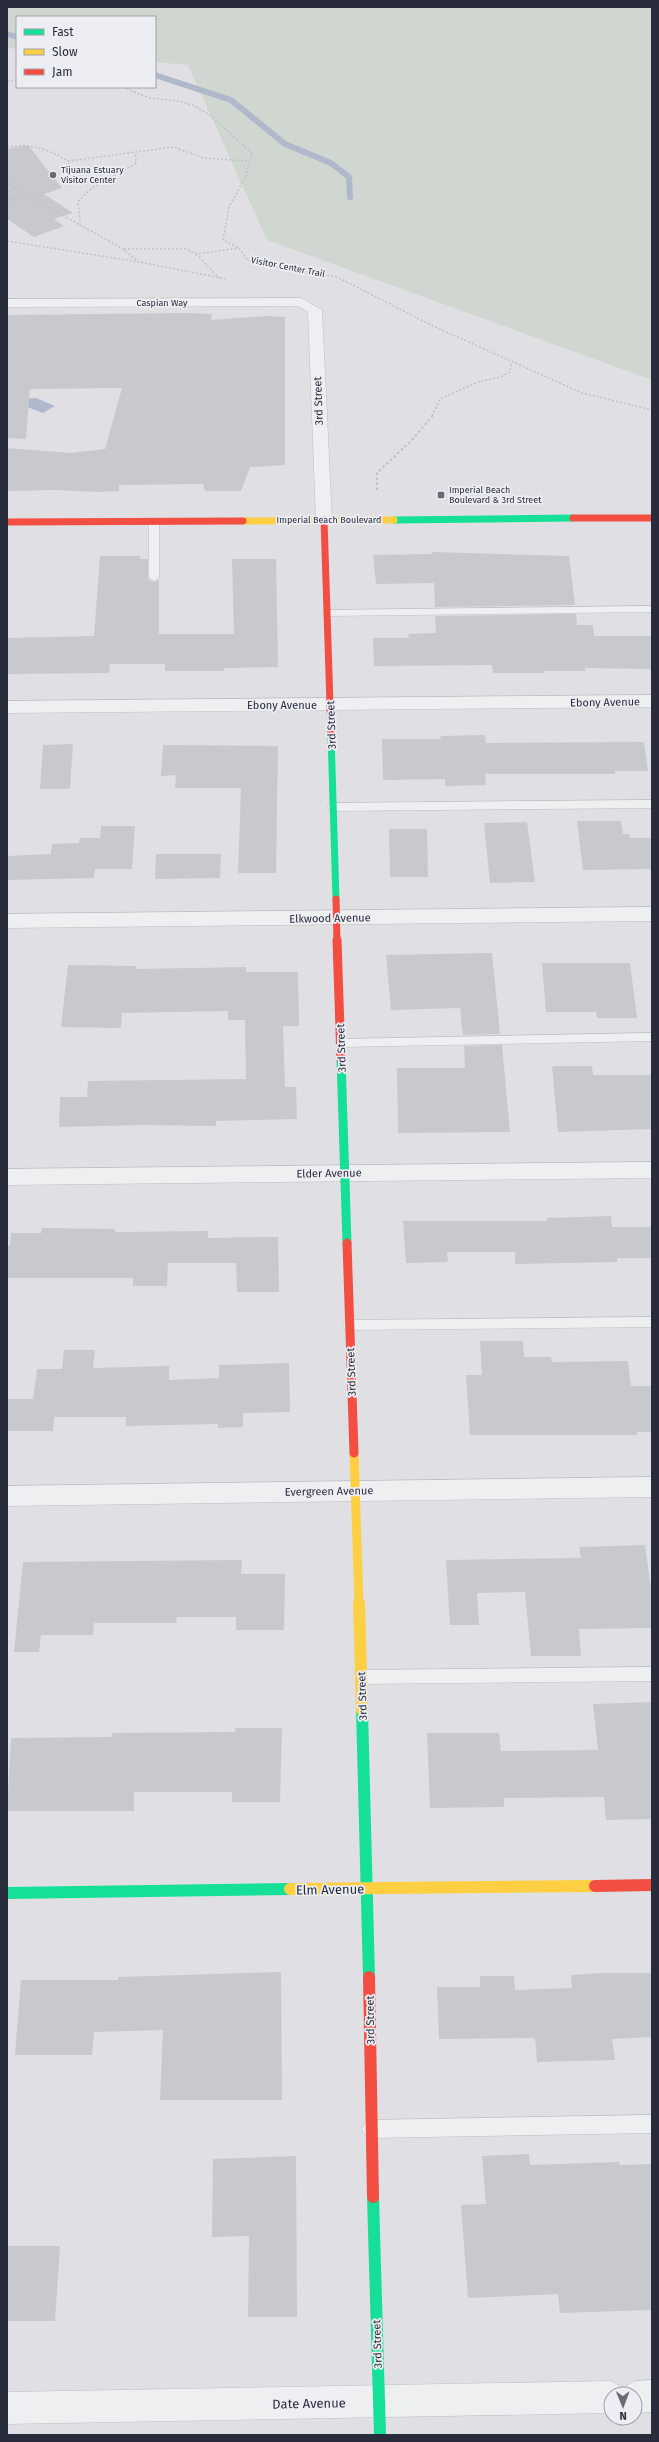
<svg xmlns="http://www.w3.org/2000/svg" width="659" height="2442" font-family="'Fira Sans',sans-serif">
	<rect width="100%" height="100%" fill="#e0e0e4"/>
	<path fill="#cfd7d0" d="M7,7H652V380L267,240L188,65L155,62V17H17V49L7,48Z"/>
	<path fill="#b0b9cc" d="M36,398L55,406L43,413L8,400Z"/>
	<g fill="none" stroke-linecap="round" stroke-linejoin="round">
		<path stroke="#b0b9cc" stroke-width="6" d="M7,34L17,37
			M155,75L231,100L285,144L331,163L349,177L350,197"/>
	</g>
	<path fill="#c8c9cc" d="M28,145L62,188L44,194L73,213L54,219L64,226L34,237L7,219V149Z
		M190,313L212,314L211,320L268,316L285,317V465L250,467L241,491H205L203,484L119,485V491L100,492L56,490L7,491V448L70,453L105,449L122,388L30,389L26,439L7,438V315Z
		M432,552L569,556L575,605L435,607L434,583L376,584L373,555L432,554Z
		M100,556H140V559H148V579L153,582L159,580V634H234L232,559H276L278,667L224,668V671H165V664H110L109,673L7,674V638L94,636Z
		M576,614L577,625H593L594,636H652V669L585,668V671H544V673H493L492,665L374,666L373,638H409L408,634L436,633L435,616Z
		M485,735L486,743L644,742L648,771H615V774H485L486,785L445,786V779L383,780L382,739H441L440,736Z
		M73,744L70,789H40L43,745Z
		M163,745L278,746L276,873H238L241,788H175L176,775L161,776Z
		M577,821H621L623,834H629L630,838H652V869L583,870Z
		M527,822L535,882L490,883L484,823Z
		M101,826H135L132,869H95L94,878L7,880V856L51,854L52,844L79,843L80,838H100Z
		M389,829H427L428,877H390Z
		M156,854H221L220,878L155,879Z
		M492,953L500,1034L463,1035L460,1008L391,1010L386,955Z
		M542,963H630L637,1018H597L596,1012H546Z
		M68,965L136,966V969L246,967V972H298L299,1026H283L285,1087H296L297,1119L216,1121V1126L142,1125L59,1127L60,1097H87L88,1081L246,1079L245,1020H228V1011L122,1013L121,1028L61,1027Z
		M502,1045L510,1132L398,1133L397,1068H465L464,1046Z
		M552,1066H592L593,1075H652V1129L558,1132Z
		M611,1216L612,1227H652V1258H617V1262L515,1264V1252H447L448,1262L406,1263L403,1221H547V1218Z
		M42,1228L115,1229V1232L208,1231V1238L278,1237L279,1292H237L236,1263H168L167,1286H133V1278H7V1246H10L11,1233H41Z
		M480,1341H523L524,1357H551L552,1362L628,1361L631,1386H652V1432H637V1435H470L466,1375H482Z
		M64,1350H95L93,1368L169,1366V1380L219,1378V1365L289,1363L290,1412L243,1413V1427L218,1428V1424L126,1426V1417H54L53,1431H7V1399H33L37,1369H62Z
		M645,1545L652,1597V1628L579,1629L581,1656H531L525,1592L477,1593L479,1625H450L446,1560L581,1558L579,1547Z
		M242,1560L241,1574H285L284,1630H236V1617H177L176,1623H94L93,1635H41L39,1652H14L23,1562Z
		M652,1702V1819L606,1820L604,1797L504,1798V1807L430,1808L427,1733H499L501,1751L598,1750L593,1704Z
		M235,1728H282L280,1802H232V1792H134V1811H7L11,1738L111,1737L112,1733L235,1732Z
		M281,1972L282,2100H160L163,2030L94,2032L92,2055H15L21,1980H118V1977Z
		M605,1973H652V2037L612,2039L615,2060L537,2062L535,2038L439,2039L437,1987H480V1976H514L515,1990L572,1988L571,1975Z
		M529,2154L530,2165L619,2162L620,2165L652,2164V2310L560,2313L558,2294L468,2298L461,2205L486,2204L482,2156Z
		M296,2156L297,2317H248L249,2236L212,2237L213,2159Z
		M7,2246H60L55,2321H7Z"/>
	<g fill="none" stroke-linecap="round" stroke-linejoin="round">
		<defs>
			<path id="lane" d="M154,518L159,521V578L154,581L149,578V521Z
				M652,606V612L327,616L322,613L327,610Z
				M652,800V808L333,811L327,807L333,803Z
				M652,1033V1041L341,1047L335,1043L341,1039Z
				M652,1317V1327L350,1330L345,1329L343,1325L345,1321L350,1320Z
				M652,1667V1681L361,1684L356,1682L353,1677L356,1672L361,1670Z
				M652,2115V2133L371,2138L365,2135L362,2129L365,2123L371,2120Z"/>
			<path id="street" d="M301,298L322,310L332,520L330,523H318L316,520L308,312L298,306L7,307V299Z
				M652,695V707L7,713V701Z
				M652,907V921L7,928V914Z
				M652,1162V1178L7,1185V1169Z
				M652,1477V1497L7,1506V1486Z
				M652,2380V2412L635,2413V2394H611V2413L7,2424V2392L611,2381L623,2388L635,2381Z"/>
		</defs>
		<use href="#lane" stroke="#bebec2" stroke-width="1"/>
		<use href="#street" stroke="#bebec2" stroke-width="1"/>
		<path stroke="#c1c1c5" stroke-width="1.5" stroke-dasharray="2 2" stroke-linecap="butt" d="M7,81L17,80
			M123,87L149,98L178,101L195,106L211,116L252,153L246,176L229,207L223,240L239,248L247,260L274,267L337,277L433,326L582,393L652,410
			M7,147C32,143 47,149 68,161
			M69,165L68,161L173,147L204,158L249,161
			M7,178L13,179
			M7,184L123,249L138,261
			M7,201L25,195
			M78,225L80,220L78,202C93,183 116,176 136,163L135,153
			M7,241L139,262L227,279
			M124,249H186L196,254L239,248
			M196,254L219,278
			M432,416L440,399L478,382L500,377L510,372L511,362"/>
		<path stroke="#c1c1c5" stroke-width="2" stroke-dasharray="2.5 2.5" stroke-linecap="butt" d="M377,490V473L413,439L433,415"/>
		<use href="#lane" fill="#eeeff1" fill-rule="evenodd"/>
		<use href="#street" fill="#eeeff1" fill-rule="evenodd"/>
		<path stroke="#16e098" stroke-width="7" d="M394,520L573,518
			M331,735L336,899"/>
		<path stroke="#16e098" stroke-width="9" d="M341,1059L347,1243"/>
		<path stroke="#16e098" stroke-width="12" d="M362,1710L369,1977
			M7,1893L290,1889
			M373,2197L380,2435"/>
		<path stroke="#ffcf43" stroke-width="7" d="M243,521L394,520"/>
		<path stroke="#ffcf43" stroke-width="9" d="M354,1453L359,1604"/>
		<path stroke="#ffcf43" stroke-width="12" d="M359,1603L362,1710
			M290,1889L595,1886"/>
		<path stroke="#f24e42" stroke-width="7" d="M573,518H652
			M324,520L331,735
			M7,522L243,521
			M336,899L337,941"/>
		<path stroke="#f24e42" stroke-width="9" d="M337,940L341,1059
			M347,1243L354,1453"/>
		<path stroke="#f24e42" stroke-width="12" d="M595,1886L652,1885
			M369,1977L373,2197"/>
	</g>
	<g fill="#696b76" stroke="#edeef4" stroke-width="1.5">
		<circle cx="53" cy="175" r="4"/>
		<rect x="437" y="491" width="8" height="8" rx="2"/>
	</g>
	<g text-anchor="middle" stroke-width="3.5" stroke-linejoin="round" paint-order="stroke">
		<g font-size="9" fill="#292c3b" stroke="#edeef4" text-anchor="start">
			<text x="61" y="173">Tijuana Estuary<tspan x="61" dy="10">Visitor Center</tspan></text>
			<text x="449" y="493">Imperial Beach<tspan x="449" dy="10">Boulevard &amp; 3rd Street</tspan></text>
		</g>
		<g font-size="9" fill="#292c3b" stroke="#edeef4">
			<text transform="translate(288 267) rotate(11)" y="3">Visitor Center Trail</text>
			<text x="162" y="306">Caspian Way</text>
			<text x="329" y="523">Imperial Beach Boulevard</text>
		</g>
		<g font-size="11" fill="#292c3b" stroke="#edeef4">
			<text transform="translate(318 401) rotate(-92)" y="4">3rd Street</text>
			<text transform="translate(605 702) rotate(-1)" y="4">Ebony Avenue</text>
			<text x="282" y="709">Ebony Avenue</text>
			<text transform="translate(331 725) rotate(-92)" y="4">3rd Street</text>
			<text transform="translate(330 918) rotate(-1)" y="4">Elkwood Avenue</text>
			<text transform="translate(341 1048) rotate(-92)" y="4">3rd Street</text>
			<text transform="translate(329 1173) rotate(-1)" y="4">Elder Avenue</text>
			<text transform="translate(351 1372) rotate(-92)" y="4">3rd Street</text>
			<text transform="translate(329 1491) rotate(-1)" y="4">Evergreen Avenue</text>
			<text transform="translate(362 1696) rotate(-92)" y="4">3rd Street</text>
			<text transform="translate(370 2020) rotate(-91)" y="4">3rd Street</text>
			<text transform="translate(377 2344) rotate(-92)" y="4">3rd Street</text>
		</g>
		<g font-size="13" fill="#292c3b" stroke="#edeef4">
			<text transform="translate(330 1889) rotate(-1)" y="5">Elm Avenue</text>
			<text transform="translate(309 2403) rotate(-1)" y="5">Date Avenue</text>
		</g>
	</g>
	<rect width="659" height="2442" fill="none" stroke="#292c3b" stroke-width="16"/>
	<rect x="16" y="16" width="140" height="72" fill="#edeef4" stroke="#9fa0aa"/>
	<rect x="24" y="29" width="20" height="6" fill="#16e098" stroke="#9fa0aa"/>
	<text x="52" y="36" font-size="12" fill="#292c3b">Fast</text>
	<rect x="24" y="49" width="20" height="6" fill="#ffcf43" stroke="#9fa0aa"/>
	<text x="52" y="56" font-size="12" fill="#292c3b">Slow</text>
	<rect x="24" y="69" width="20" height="6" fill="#f24e42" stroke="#9fa0aa"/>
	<text x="52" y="76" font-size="12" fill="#292c3b">Jam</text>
	<g transform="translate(623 2406) rotate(179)"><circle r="19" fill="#edeef4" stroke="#9fa0aa"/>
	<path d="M0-3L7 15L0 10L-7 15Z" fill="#696b76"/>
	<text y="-6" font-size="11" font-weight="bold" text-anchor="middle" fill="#292c3b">N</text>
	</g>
</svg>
